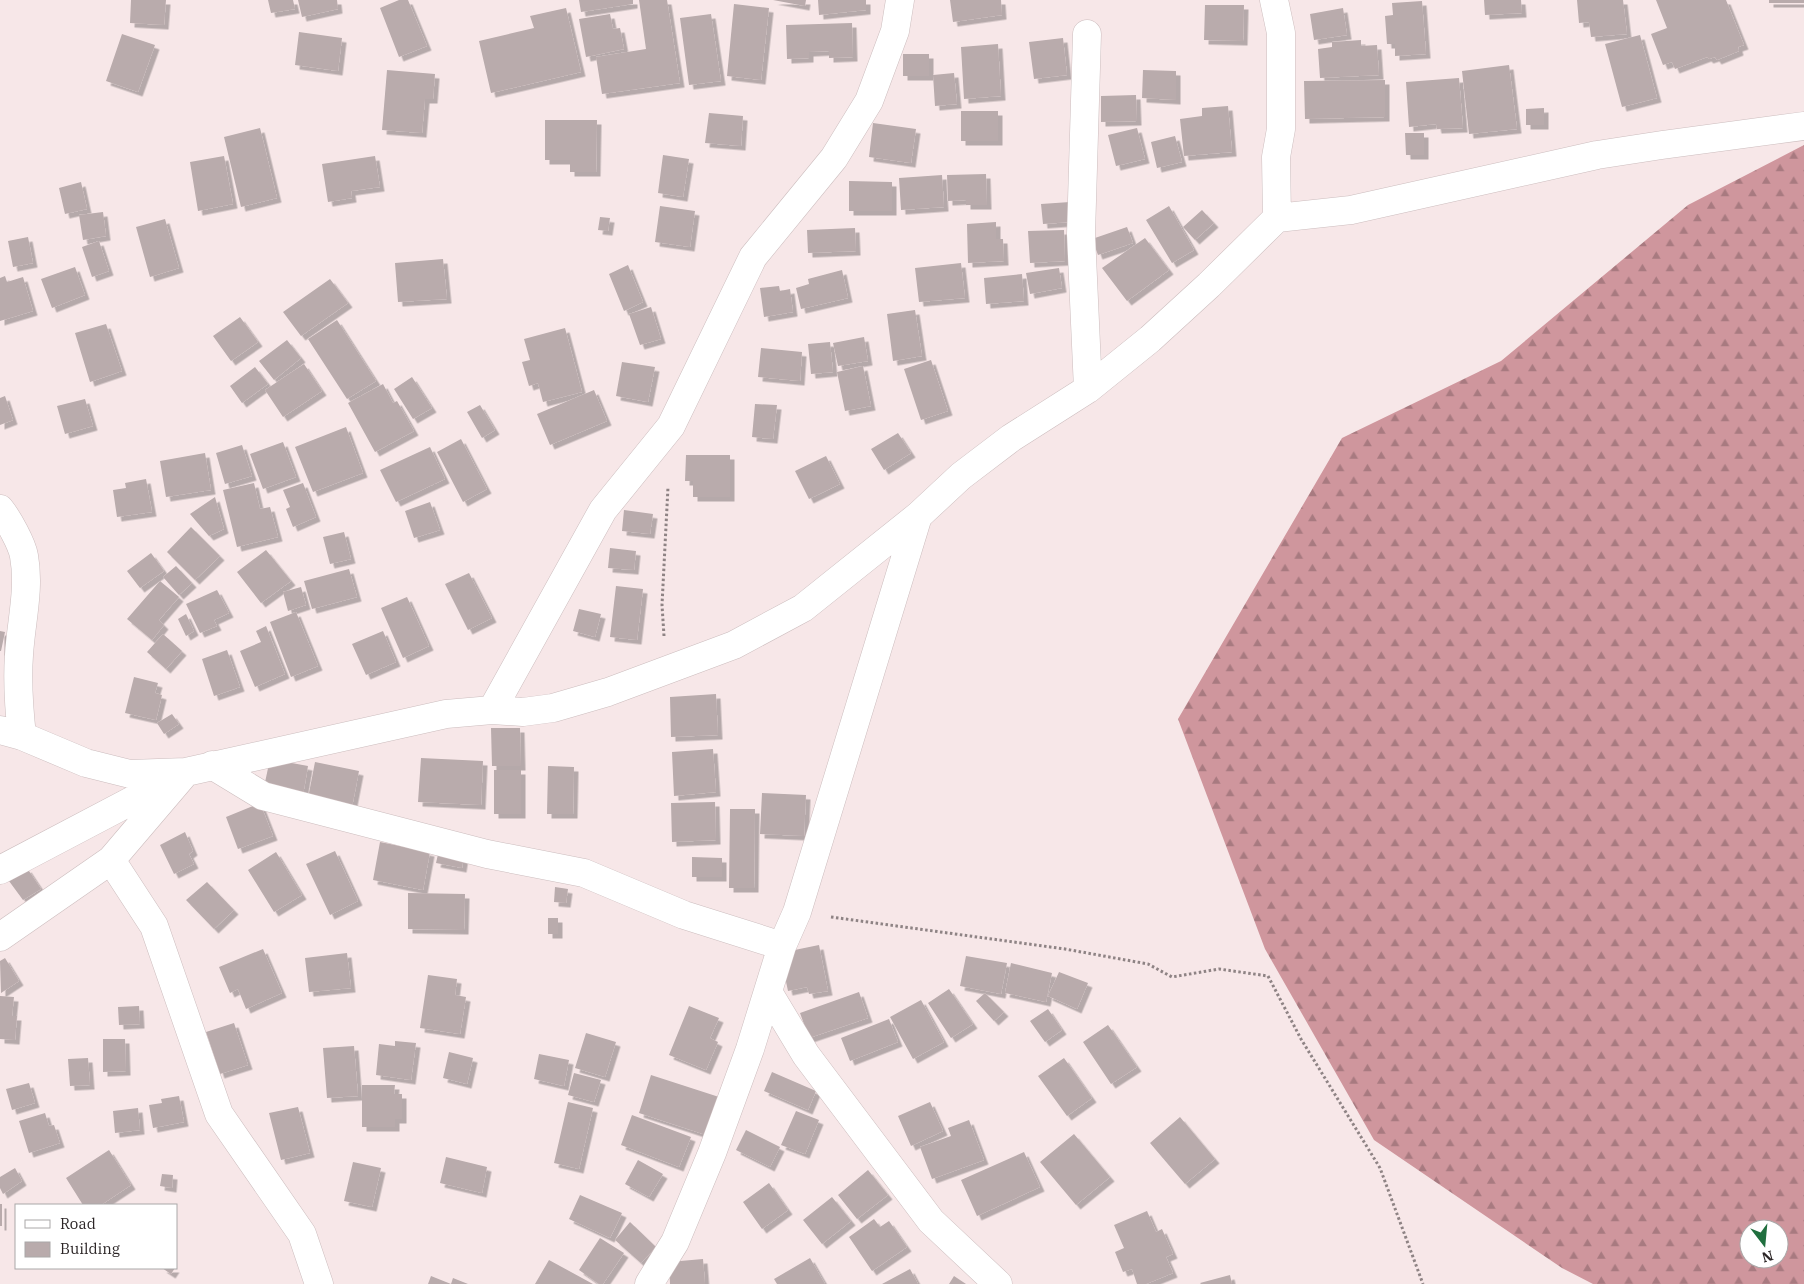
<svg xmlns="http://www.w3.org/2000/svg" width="1804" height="1284" font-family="'IBM Plex Serif',serif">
	<defs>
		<pattern id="forest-firs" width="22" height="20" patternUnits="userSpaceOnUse" patternTransform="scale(1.25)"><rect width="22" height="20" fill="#cf969d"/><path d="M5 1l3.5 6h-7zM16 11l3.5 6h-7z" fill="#a87a80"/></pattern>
		<filter id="shadow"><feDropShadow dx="4.5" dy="4.5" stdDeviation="0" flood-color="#0004"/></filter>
	</defs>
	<rect width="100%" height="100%" fill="#f7e7e8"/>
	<path fill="url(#forest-firs)" fill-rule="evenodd" d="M1804,145V1284H1593L1562,1268L1374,1140L1265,949L1178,719L1342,438L1501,361L1688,205ZM1749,1229H1779V1259H1749Z"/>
	<path fill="#b9abac" filter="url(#shadow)" d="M131,0H166L164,25L130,23Z
		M268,0H293L295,9L271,13Z
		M298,0H337L338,9L302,17Z
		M399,0H408L427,46L399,57L380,8Z
		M579,0H633V4L581,12Z
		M639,0H667L680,83L602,94L596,57L646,49Z
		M773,0H806L805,6Z
		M818,0H866V10L819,15Z
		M950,0H1001L1002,15L953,22Z
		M1484,0H1521L1522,13L1485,15Z
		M1577,0H1623L1627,34L1591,37L1589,22L1579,23Z
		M1656,0H1726L1744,45L1738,47L1739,51L1717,60L1715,57L1709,59L1707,57L1675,69L1672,62L1663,65L1651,34L1667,28Z
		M1769,0H1804V3H1769Z
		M1422,1L1426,54L1395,56V44H1387L1385,16L1393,15L1392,3Z
		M734,4L769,8L761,80L727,76Z
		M1205,5H1244L1243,41L1204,40Z
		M566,8L581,72L491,93L479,41L534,28L530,16Z
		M1343,8L1347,35L1314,40L1310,14Z
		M610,14L613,29L620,28L624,49L586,57L579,19Z
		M711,14L721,81L689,85L680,18Z
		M852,23L853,57L829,58V51L809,52V58L787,59L786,25Z
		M299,32L342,38L338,71L295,65Z
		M122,34L155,45L138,92L106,81Z
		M1640,35L1657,98L1622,107L1605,44Z
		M1063,38L1067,75L1034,79L1029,42Z
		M1361,40V46L1377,45L1379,75L1320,78L1318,49L1332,47V42Z
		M998,44L1001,96L964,99L961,47Z
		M903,54H929V76H903Z
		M1509,65L1517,129L1469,134L1462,71Z
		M387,70L435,74L433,99H425L422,133L382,130Z
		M1143,70L1176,71V100L1142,98Z
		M954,73L957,104L935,106L933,75Z
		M1459,78L1463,128L1437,129L1436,124L1409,127L1406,82Z
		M1385,80V117L1305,119L1304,81Z
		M1136,95L1137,121L1101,122V96Z
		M1228,106L1232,152L1184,156L1180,119L1202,116V108Z
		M1544,108V125H1526V109Z
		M961,111H998V141H961Z
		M709,113L743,116L741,146L705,143Z
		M545,120H597L596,172H570V160H545Z
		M873,123L916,129L911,163L869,157Z
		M260,128L277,198L241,207L224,137Z
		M1137,128L1145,159L1116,166L1108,135Z
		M1405,133H1424V155H1406Z
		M1175,136L1182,162L1157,168L1151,142Z
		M663,155L689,159L683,197L658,193Z
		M224,156L233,204L198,211L190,162Z
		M375,156L380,187L351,191L352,198L328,202L322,164Z
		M986,174L987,205H966V200L948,201L947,175Z
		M942,175L944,207L901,210L899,178Z
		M849,181L892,182V211H849Z
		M81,182L87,209L65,214L59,188Z
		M1070,202V222L1043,224L1041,204Z
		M660,206L695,211L690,247L655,242Z
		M1169,206L1194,250L1172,263L1146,220Z
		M1202,210L1214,223L1195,240L1183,227Z
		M103,212L106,236L83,240L79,215Z
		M600,217L610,218L608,231L598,230Z
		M165,219L179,268L150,277L136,227Z
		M996,222V239H1003L1004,261L968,263L967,224Z
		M1127,227L1133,243L1098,255L1092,239Z
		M855,228L856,251L808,253L807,230Z
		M1064,230L1065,261L1030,263L1028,231Z
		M28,237L33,263L13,267L8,241Z
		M1145,238L1169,270L1127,301L1102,268Z
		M99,241L109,271L92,277L82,247Z
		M443,259L447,299L398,302L395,263Z
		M961,263L965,298L919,302L915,268Z
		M628,265L643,302L624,311L609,274Z
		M75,267L85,295L52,308L41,279Z
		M1059,268L1062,288L1030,294L1026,273Z
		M842,270L848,298L801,309L796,288L809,284L808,279Z
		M1022,274L1024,301L986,304L984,278Z
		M5,276L7,282L23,277L33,311L0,321V278Z
		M330,279L348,303L301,336L283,312Z
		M779,286L780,291L790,289L793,312L764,317L760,288Z
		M651,307L661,339L640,345L629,314Z
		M915,310L922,356L893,361L887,314Z
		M240,317L258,342L231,361L213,336Z
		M337,320L376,381L347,399L308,339Z
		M106,324L122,371L90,382L75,333Z
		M565,328L582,392L543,402L538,383L529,386L522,362L530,360L524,339Z
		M864,337L868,361L838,366L833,343Z
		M287,340L301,358L274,380L259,361Z
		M830,342L833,372L811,374L808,344Z
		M761,348L802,352L800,381L758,377Z
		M931,360L948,411L921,420L904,369Z
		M622,362L655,367L648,402L616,396Z
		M304,364L322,391L283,417L265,390Z
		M863,366L871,406L845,411L837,372Z
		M255,367L268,384L242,403L230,386Z
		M412,377L432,408L413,419L394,389Z
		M383,384L393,403L397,401L414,431L375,452L348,403Z
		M594,390L607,421L550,445L537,414Z
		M5,396L13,420L0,425V398Z
		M85,399L93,426L65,434L57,406Z
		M755,404L777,405L773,439L752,437Z
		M480,405L495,430L482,438L467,412Z
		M346,427L363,473L313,492L295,447Z
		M898,433L911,453L884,470L871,449Z
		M461,439L487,489L463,502L437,452Z
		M283,442L296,477L263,489L250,454Z
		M242,445L252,476L225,484L216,453Z
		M430,447L445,479L396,502L380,470Z
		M205,453L211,490L166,497L160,461Z
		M686,455H730V497H693V481H685Z
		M826,456L840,484L809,499L795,471Z
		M146,479L152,512L117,517L113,490L126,488L125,483Z
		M254,483L260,509L270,507L278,537L237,547L223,490Z
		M303,483L316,517L293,527L286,509L290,507L283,490Z
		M215,497L224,529L209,536L190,514Z
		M430,502L440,530L414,538L405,511Z
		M624,510L653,514L650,534L622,531Z
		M191,527L220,556L195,580L167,552Z
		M344,532L351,559L330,564L323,537Z
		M610,548L636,551L634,570L608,568Z
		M266,550L291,581L261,603L237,572Z
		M151,553L164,571L140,588L127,571Z
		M176,566L192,583L179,595L163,577Z
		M349,569L357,597L312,609L304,581Z
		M469,573L492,618L468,630L445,584Z
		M160,581L179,597L159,620L164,625L152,640L127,619Z
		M616,586L643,589L637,640L610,637Z
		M301,587L306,605L288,611L283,592Z
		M217,590L229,613L214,620L217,626L200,633L186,604Z
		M407,597L429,646L403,658L381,608Z
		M579,609L601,614L595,637L573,631Z
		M296,612L318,666L291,677L270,622Z
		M186,614L194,631L186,636L178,619Z
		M266,626L285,674L255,687L240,651L261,642L256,631Z
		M0,631L5,632L1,651H0Z
		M383,631L396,662L366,675L352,644Z
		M163,634L182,651L166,669L147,652Z
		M227,650L240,687L214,696L202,659Z
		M134,677L158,683L155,693L162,695L156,720L125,713Z
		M716,694L718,735L671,737L670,697Z
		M172,714L179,724L164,734L157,723Z
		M491,728H520L521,766H492Z
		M713,749L716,792L674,796L672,752Z
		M421,758L483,761L481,805L418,802Z
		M270,759L308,766L303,795L264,787Z
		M315,762L359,771L352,807L308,798Z
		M548,766L574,767L573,814H547Z
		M494,770H521V814H494Z
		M762,793L806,795L804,836L760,834Z
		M715,802L716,840L672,842L671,803Z
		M260,803L273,836L238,849L226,817Z
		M730,809H755L754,888H729Z
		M185,832L193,851L189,854L194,864L174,874L160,845Z
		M380,842L430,852L423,890L373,880Z
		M439,850L464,855L462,868L436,863Z
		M335,851L358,901L330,915L306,864Z
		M276,852L302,895L274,912L248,870Z
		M692,857L722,858V877H692Z
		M27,868L41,889L23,900L9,881Z
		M207,882L234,910L214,929L186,900Z
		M555,887L568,889L566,903L554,902Z
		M408,893L465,894L464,930L408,929Z
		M548,918H558V934H548Z
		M819,945L828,991L809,994L807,987L788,991L780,953Z
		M263,949L282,993L246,1009L238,989L230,993L219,967Z
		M347,953L351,988L309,992L305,958Z
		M966,956L1007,963L1001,994L960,986Z
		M5,958L19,981L1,993L0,961Z
		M1011,963L1052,973L1046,1002L1005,993Z
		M1059,972L1088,983L1077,1009L1048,996Z
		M428,975L457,979L455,995L466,997L460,1034L420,1028Z
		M949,989L973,1024L951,1038L928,1003Z
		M859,992L868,1018L809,1038L800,1013Z
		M985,993L1004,1012L994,1021L976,1001Z
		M0,996L14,997L12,1016H17L15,1040L0,1039Z
		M921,1000L944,1042L913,1059L890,1017Z
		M139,1006L140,1024L119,1025L118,1007Z
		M689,1006L719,1018L710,1038L718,1042L706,1070L669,1055Z
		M1048,1009L1062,1030L1045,1042L1030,1021Z
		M889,1019L898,1042L850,1061L841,1038Z
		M234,1023L248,1065L220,1074L206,1032Z
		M1108,1025L1137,1067L1111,1084L1083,1042Z
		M586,1033L616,1042L605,1077L575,1068Z
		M103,1039H125L126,1071L103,1072Z
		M395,1041L416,1043L411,1080L376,1075L379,1044L395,1046Z
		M354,1046L358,1096L327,1098L323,1048Z
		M449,1052L473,1058L467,1084L443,1078Z
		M539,1054L569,1060L564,1086L534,1079Z
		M88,1058L90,1085L70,1086L68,1059Z
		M1064,1058L1092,1098L1067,1116L1038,1076Z
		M772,1072L816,1091L808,1110L764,1091Z
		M574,1073L601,1080L594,1102L568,1095Z
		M651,1075L719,1097L706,1135L639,1113Z
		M29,1083L35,1103L12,1110L6,1089Z
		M362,1085H395L394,1094H402V1119H395V1127H362Z
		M179,1096L184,1122L153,1128L149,1105L162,1103L161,1099Z
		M568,1102L593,1108L579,1169L554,1163Z
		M930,1102L943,1131L911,1146L898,1116Z
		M298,1107L310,1153L281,1160L269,1113Z
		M138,1108L140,1130L115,1133L113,1111Z
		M796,1111L819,1120L805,1154L781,1145Z
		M45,1113L49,1126L54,1125L60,1143L29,1153L19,1121Z
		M632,1115L691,1137L679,1167L621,1145Z
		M1180,1117L1215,1159L1185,1184L1150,1143Z
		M969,1120L984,1160L932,1179L920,1147L951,1136L948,1128Z
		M746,1130L780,1147L770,1167L736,1150Z
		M1074,1134L1110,1177L1076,1205L1040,1162Z
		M109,1150L131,1185L101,1205H83L66,1178Z
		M1024,1152L1040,1187L977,1216L961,1180Z
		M446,1157L487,1167L482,1193L440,1183Z
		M638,1160L663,1174L649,1197L625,1184Z
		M353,1162L381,1168L372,1207L344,1201Z
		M15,1168L22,1181L3,1194L0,1188V1177Z
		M868,1170L888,1195L857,1219L838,1195Z
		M162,1174L173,1175L172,1188L160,1186Z
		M769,1183L788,1210L762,1229L743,1202Z
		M580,1195L622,1213L610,1238L569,1219Z
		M832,1197L851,1221L822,1244L803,1220Z
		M0,1204H2V1226H0Z
		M1147,1211L1156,1232L1162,1229L1173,1254L1166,1257L1173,1273L1146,1284H1137L1132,1269L1123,1272L1115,1252L1124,1248L1114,1225Z
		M874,1219L880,1227L889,1221L907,1247L872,1271L849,1237Z
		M630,1222L656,1247L641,1263L615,1240Z
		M600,1238L624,1253L603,1284H599L579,1270Z
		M810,1258L825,1284H777L774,1279Z
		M703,1259L705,1284H670L669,1262Z
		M549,1260L593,1284H535Z
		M162,1268H175L171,1274Z
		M910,1269L918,1284H882Z
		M1230,1275L1232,1284H1201L1200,1283Z
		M431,1276L451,1284H428Z
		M954,1276L966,1284H949Z
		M453,1278L468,1284H451Z"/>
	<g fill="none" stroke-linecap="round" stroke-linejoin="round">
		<defs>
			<path id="minor" d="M1087,34L1081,234L1088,389
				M1277,218L1351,210L1597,155L1662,145L1804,126
				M0,509C8,519 22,544 24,556C30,589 21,622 19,655C17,682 19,709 22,736
				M492,710L603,510L671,426L753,257L834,158L869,101L895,31L900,0
				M0,730L22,736L86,763L130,774L186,772L446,714L492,710L523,712L553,708L608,692L734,645L803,608L918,516L961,476L1011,438L1088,389L1150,339L1209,285L1277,218L1276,157L1281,129V33L1274,0
				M212,765L263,796L487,854L584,873L684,915L782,946
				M111,860L154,926L219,1114L302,1234L319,1284
				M0,870L173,779
				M0,937L111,860L186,772
				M768,992L806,1055L931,1221L998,1284
				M649,1284L675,1242L712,1153L750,1049L782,946L797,912L918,516"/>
		</defs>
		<use href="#minor" stroke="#ccbdbe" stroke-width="29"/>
		<path stroke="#8e8384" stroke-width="3" stroke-dasharray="2.5 2.5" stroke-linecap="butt" d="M664,636L662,605L668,487
			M831,917L1065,949L1148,964L1172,977L1219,969L1268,976L1301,1039L1380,1168L1423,1284"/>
		<use href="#minor" stroke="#fff" stroke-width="28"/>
	</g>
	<rect x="15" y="1204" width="162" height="65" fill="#ffffff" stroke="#aaa8a8"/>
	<rect x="25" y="1220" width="25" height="8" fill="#ffffff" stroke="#aaa8a8"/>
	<text x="60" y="1229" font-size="15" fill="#2b2526">Road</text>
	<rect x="25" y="1242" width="25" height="15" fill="#b9abac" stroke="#aaa8a8"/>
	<text x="60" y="1254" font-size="15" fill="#2b2526">Building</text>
	<g transform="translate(1764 1244) rotate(164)"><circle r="24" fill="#ffffff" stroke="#aaa8a8"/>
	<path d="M0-4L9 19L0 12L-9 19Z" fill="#206f3f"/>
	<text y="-8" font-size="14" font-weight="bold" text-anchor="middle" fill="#2b2526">N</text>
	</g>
</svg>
